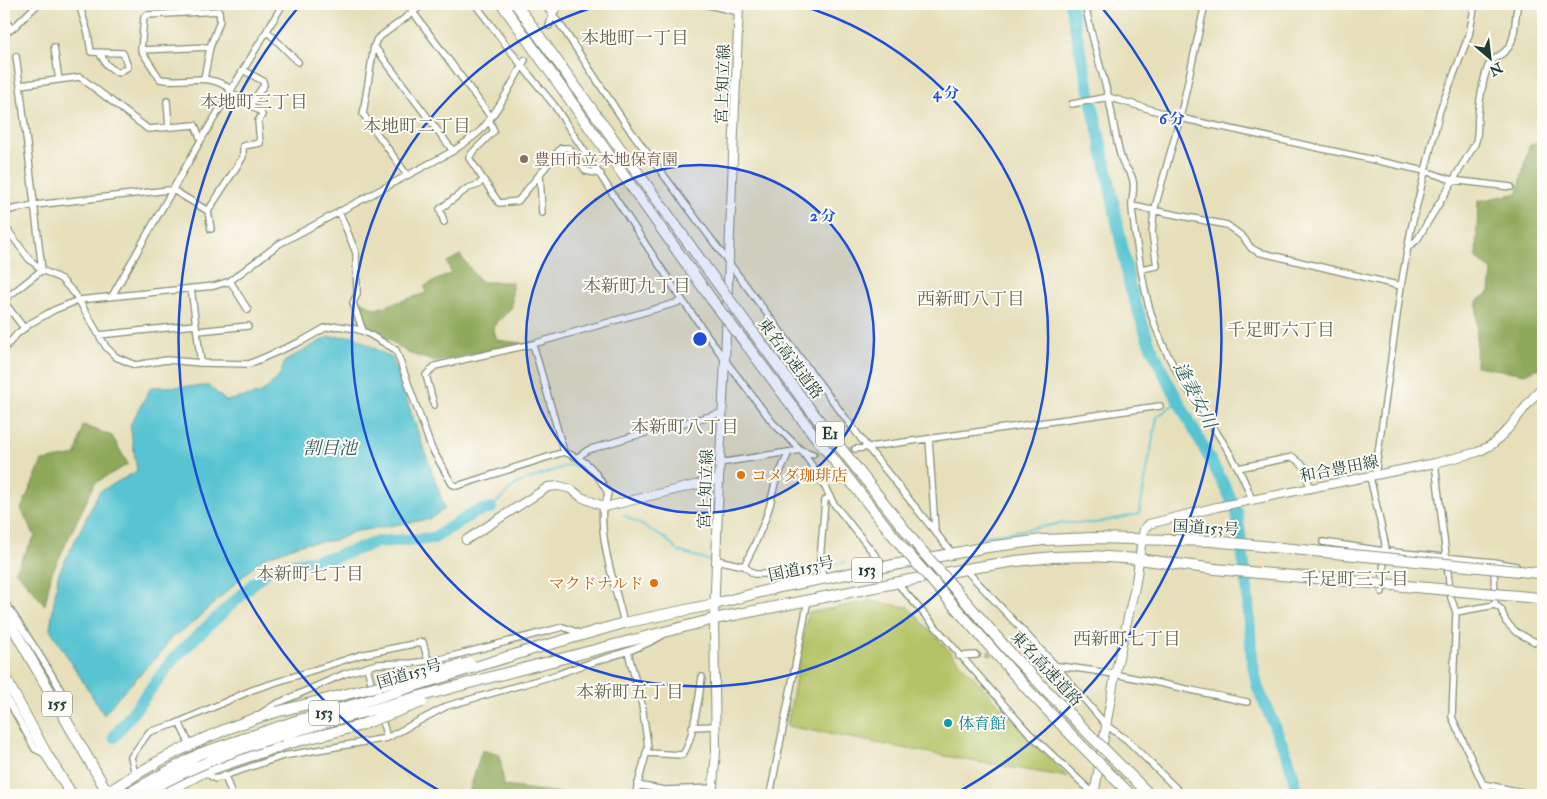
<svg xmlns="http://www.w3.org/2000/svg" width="1547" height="799" font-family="'IM FELL Double Pica','Noto Serif JP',serif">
	<rect width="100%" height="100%" fill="#fdfcf7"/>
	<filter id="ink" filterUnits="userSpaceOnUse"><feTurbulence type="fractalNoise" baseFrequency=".02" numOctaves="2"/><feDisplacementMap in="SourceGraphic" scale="10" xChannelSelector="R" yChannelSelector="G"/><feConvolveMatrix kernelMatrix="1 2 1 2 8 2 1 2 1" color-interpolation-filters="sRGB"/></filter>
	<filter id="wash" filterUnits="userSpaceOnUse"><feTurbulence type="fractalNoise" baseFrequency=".0096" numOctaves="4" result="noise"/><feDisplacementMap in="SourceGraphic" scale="20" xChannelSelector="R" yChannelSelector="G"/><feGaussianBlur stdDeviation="1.12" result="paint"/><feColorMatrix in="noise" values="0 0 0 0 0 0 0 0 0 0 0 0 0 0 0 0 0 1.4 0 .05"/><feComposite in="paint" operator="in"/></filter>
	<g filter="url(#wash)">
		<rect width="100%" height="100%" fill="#e6dfba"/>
		<path fill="#b4c365" stroke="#6a804c" d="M870,601L908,607L1067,777L972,761L787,726L808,613Z"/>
		<path fill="#8fa95a" stroke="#577347" d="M1543,138V366L1525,374L1476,366L1477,301L1490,292L1492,270L1476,258L1478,201L1518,193L1529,146Z
			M460,255L480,282H512V307L493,327L497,340L522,343L436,362L408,353L359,319L357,299L376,309L426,293L425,286L451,273L447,262Z
			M83,425L112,436L128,464L95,483L51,575L45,605L15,570L35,536L21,509L42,461L76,455Z
			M482,750L500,755L504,786L578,795H468Z"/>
		<path fill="#58c4d2" stroke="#3c8083" d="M353,336L392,358L445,509L429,519L353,532L337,540L301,544L263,558L188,627L170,639L162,651L114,702L104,715L50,629L58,575L99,492L137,471L130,425L151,387L209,386L226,401L262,393L280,375L285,361L328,337Z"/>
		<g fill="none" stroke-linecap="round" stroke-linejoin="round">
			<path stroke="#58c4d2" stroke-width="2" d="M491,508L516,484L569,465L578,466
				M624,515L666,539L678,551L711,561
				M981,537L1064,523H1095L1139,514L1157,417L1178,401
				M823,566L845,562
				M781,573L818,567
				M111,740L114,737"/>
			<path stroke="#58c4d2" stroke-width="12" d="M1070,4L1107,171L1130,287L1148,340L1168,382L1225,487L1237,512L1247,587L1252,659L1257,686L1288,758L1294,779L1297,795
				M114,737L175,657L270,568L334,557L378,542L434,538L473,513L491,508"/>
		</g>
	</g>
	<g filter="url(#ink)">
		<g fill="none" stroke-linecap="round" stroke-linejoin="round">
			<path stroke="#bebf9f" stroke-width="5.5" stroke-dasharray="5.5 3" stroke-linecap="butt" d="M813,454L855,449
				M976,655L1036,664"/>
			<defs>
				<path id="street" d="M79,4L88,33L91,52L123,53L128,67L118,73L107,65L100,54
					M407,4L491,117
					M475,4L522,66L554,105L683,301L725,360L773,423L801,450L816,471L834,504L884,566
					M544,4L564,30L625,123L729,263L868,448L952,553
					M704,4L739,12
					M1085,4C1091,35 1100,65 1108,95C1113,116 1115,138 1121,158C1123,167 1132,172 1133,181C1135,190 1131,199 1132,208C1133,220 1135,233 1137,245C1142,275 1146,304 1158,333C1181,393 1231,439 1252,500
					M4,19L12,29
					M549,26L552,16L560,4
					M267,31L298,62
					M4,34L12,29L38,4
					M374,46L453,151
					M54,47L59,80
					M141,50L210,47
					M16,56L20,85
					M243,70L263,81L264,85L250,105
					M204,79L210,47L220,21L219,11L147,15L144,17L141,50L160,79C185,84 209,71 231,90
					M167,101L169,127
					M1072,104L1108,97L1180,118L1425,171L1452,180L1511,187
					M489,120L494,131L472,153L469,158L499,203L518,201L561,148H569L586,171L601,174
					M540,174L542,213
					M407,175L363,114L374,46L377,39L424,4
					M1132,206L1227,225L1243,237L1251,248L1258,252L1401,286
					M4,211L35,205L169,190H173L208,211
					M339,211L356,253L357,294L353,303L363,331
					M444,222L440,209L468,188L478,185L483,180
					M4,225L29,259L42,270L61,279L75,294L106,347L116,357L135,365L167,360L201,363L249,364L302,341L325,328L338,326L356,329L367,333L396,350L431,447L452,484L457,486L564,452C591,462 594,469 608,493L605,507
					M211,229L208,211L243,157V146L260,143L258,121L262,115L261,112L230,92
					M1409,246L1417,240L1475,144C1479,134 1477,125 1478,114C1480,100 1482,83 1487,69C1490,57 1505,56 1510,45C1517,32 1514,17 1518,4
					M1141,269L1157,266L1152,233L1154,211L1180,118L1205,4
					M230,281L248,310
					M191,288L201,363
					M112,296L201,140L283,4
					M4,301L5,299L42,270L20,85L80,77L148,129L195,125L201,140
					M4,302L24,328
					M198,331L248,326
					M99,335L195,325
					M533,344L564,452
					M4,349L17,334L31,323L54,310L79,300L214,286L230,281L279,244L453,151C463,144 473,138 481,130C499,110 512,83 525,60
					M434,405L426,375L435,366L533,344L683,301
					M929,439L935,529
					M855,449L1160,406
					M578,457L588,450L630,437L722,413
					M719,463L801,450L813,454
					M1435,463L1451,598L1456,612L1452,717L1488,795
					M1238,468L1293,457L1304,466L1310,488
					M1375,475L1401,286L1411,229L1440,110L1469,35L1475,4
					M1370,477L1385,543L1382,592
					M603,506C599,540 616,589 624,623
					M1323,542L1384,551L1493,562L1516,566
					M717,560L744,566L754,574H777
					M744,566L754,546L765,520L770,505L775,483L789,452
					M1494,567L1495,605
					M965,569L1055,665L1106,725L1127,740L1183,795
					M823,579L820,560L825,500L829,497
					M897,583L1028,732L1095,795
					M4,601C25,632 46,663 64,696L61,703V708
					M1456,612L1495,605L1501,609L1506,622L1516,632L1535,642L1543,641
					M628,652L642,705L648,747L635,795
					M959,656L976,655
					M1036,664C1107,669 1178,688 1247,702
					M367,667L373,690
					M4,693L35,749L45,754
					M260,714L274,705L344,674L367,667L377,664L412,663L441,659L563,627L582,634
					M381,716L387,738
					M179,722L190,745
					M692,727L714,726
					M646,753L682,755C692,746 700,692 702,677
					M204,772L215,779L283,756L387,738L447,706L559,674C594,659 630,655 663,635
					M135,775L131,757L149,732L175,724L252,690L360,655L423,642L428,661
					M225,776L232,795
					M1483,784L1535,795
					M637,785L665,790L714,788
					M770,795L808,600"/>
				<path id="secondary" d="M466,540L548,487L559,486L571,489L581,497L605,507L719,479
					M712,795L716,752L714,619L719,479L725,360L739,4
					M1094,795L1115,675L1136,582L1142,539L1144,529L1149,524L1217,507L1435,463L1478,452L1493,444L1508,429L1543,385"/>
				<path id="highway" d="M502,4L712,300
					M516,4L710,273
					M745,321L806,404L917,545
					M746,344L804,422L903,548
					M947,580L1014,657L1083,728
					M933,582L1028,690L1080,744
					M4,612L109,795
					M530,650L624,623L715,604L780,587L987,547L1043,540L1093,538L1211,541
					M537,665L714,619L965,569L1016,561L1053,557L1092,556L1138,559L1215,569
					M4,676L47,755L72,795
					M1116,761L1150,795
					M1111,775L1131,795
					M104,795C157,759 214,730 276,712
					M161,795L203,772L286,744"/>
			</defs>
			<use href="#street" stroke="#828e77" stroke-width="8"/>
			<use href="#secondary" stroke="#828e77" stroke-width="10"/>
			<use href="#highway" stroke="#828e77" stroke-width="12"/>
			<use href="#street" stroke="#fff" stroke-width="5.5"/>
			<use href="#secondary" stroke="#fff" stroke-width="8"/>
			<use href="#highway" stroke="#fff" stroke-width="10"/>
			<defs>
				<path id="highway-bridge" d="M710,273L745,321
					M712,300L746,344
					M1211,541L1539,573
					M917,545L947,580
					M903,548L933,582
					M1215,569L1539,598
					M276,712L469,663
					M1083,728L1116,761
					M286,744L358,726L422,702
					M1080,744L1111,775
					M125,795L199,754L296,721L363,702L530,650
					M141,795C212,753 289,732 368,711C424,695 480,680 537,665"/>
			</defs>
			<use href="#highway-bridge" stroke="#828e77" stroke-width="12" stroke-linecap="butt"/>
			<use href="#highway-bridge" stroke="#fff" stroke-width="10"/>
		</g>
	</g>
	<circle cx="700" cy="339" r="174" fill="#1d4ed8" fill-opacity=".12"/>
	<g fill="none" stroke="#1d4ed8" stroke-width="2.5">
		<circle cx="700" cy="339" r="174"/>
		<path d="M796 4A348 348 0 1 1 604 4"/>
		<path d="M447 795A521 521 0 0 1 301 4M1099 4A521 521 0 0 1 953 795"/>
	</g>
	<circle fill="#8d6e63" stroke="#fdfcf7" stroke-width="2" cx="524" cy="159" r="5"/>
	<g fill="#e8710a" stroke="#fdfcf7" stroke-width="2">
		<circle cx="741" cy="475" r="5"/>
		<circle cx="654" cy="583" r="5"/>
	</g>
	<circle fill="#0f9aa8" stroke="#fdfcf7" stroke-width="2" cx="948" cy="723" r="5"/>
	<g text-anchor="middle" stroke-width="4" stroke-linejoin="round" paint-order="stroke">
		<g fill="#fdfcf7" stroke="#62766e" stroke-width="1">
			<rect x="816" y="421.5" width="28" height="25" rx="4"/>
			<rect x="852" y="557.5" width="30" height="25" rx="4"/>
			<rect x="42" y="691.5" width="30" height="25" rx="4"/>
			<rect x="309" y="700.5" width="30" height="25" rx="4"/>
		</g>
		<g font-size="15" font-weight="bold" fill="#1f3d34">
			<text x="830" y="439">E1</text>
			<text x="867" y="575">153</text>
			<text x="57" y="709">155</text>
			<text x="324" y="718">153</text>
		</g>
		<g font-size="16" fill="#1f3d34" stroke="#fdfcf7">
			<text transform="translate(722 84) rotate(-88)" y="6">宮上知立線</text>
			<text transform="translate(791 358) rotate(53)" y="6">東名高速道路</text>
			<text transform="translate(1339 468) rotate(-11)" y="6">和合豊田線</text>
			<text transform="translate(705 489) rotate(-88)" y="6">宮上知立線</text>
			<text transform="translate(1206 527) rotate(3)" y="6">国道153号</text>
			<text transform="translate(801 568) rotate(-12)" y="6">国道153号</text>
			<text transform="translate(1047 668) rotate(47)" y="6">東名高速道路</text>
			<text transform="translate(409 673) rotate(-17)" y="6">国道153号</text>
		</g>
		<g font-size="16" fill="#785e54" stroke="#fdfcf7" text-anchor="start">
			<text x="534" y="165">豊田市立本地保育園</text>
		</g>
		<g font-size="16" fill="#c56008" stroke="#fdfcf7" text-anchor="start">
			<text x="751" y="481">コメダ珈琲店</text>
			<text x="644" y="589" text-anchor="end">マクドナルド</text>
		</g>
		<g font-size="16" fill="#0d838f" stroke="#fdfcf7" text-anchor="start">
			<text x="958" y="729">体育館</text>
		</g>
		<g font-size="18" fill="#66654f" stroke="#fdfcf7">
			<text x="635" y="44">本地町一丁目</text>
			<text x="254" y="108">本地町三丁目</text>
			<text x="417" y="132">本地町二丁目</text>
			<text x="637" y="292">本新町九丁目</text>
			<text x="971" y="305">西新町八丁目</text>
			<text x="1281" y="336">千足町六丁目</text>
			<text x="685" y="433">本新町八丁目</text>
			<text x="310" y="580">本新町七丁目</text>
			<text x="1355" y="585">千足町三丁目</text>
			<text x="1127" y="645">西新町七丁目</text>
			<text x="630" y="698">本新町五丁目</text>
		</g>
		<g font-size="18" font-style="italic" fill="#2d5f5c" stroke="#fdfcf7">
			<text transform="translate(1195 395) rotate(63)" y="6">逢妻女川</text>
			<text x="330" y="454">割目池</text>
		</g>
	</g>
	<circle cx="700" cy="339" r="8" fill="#1d4ed8" stroke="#fdfcf7" stroke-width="2.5"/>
	<g font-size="15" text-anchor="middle" font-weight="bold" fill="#1d4ed8" stroke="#fdfcf7" stroke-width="4" stroke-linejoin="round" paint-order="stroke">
		<text x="946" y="98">4 分</text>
		<text x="1172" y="124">6 分</text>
		<text x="823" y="221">2 分</text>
	</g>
	<rect width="1547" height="799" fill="none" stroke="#fdfcf7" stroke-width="20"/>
	<g transform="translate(1490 58) rotate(152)" stroke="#fdfcf7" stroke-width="4" paint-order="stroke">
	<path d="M0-4L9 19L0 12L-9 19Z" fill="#1f3d34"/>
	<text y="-8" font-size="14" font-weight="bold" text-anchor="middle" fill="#1f3d34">N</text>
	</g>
</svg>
